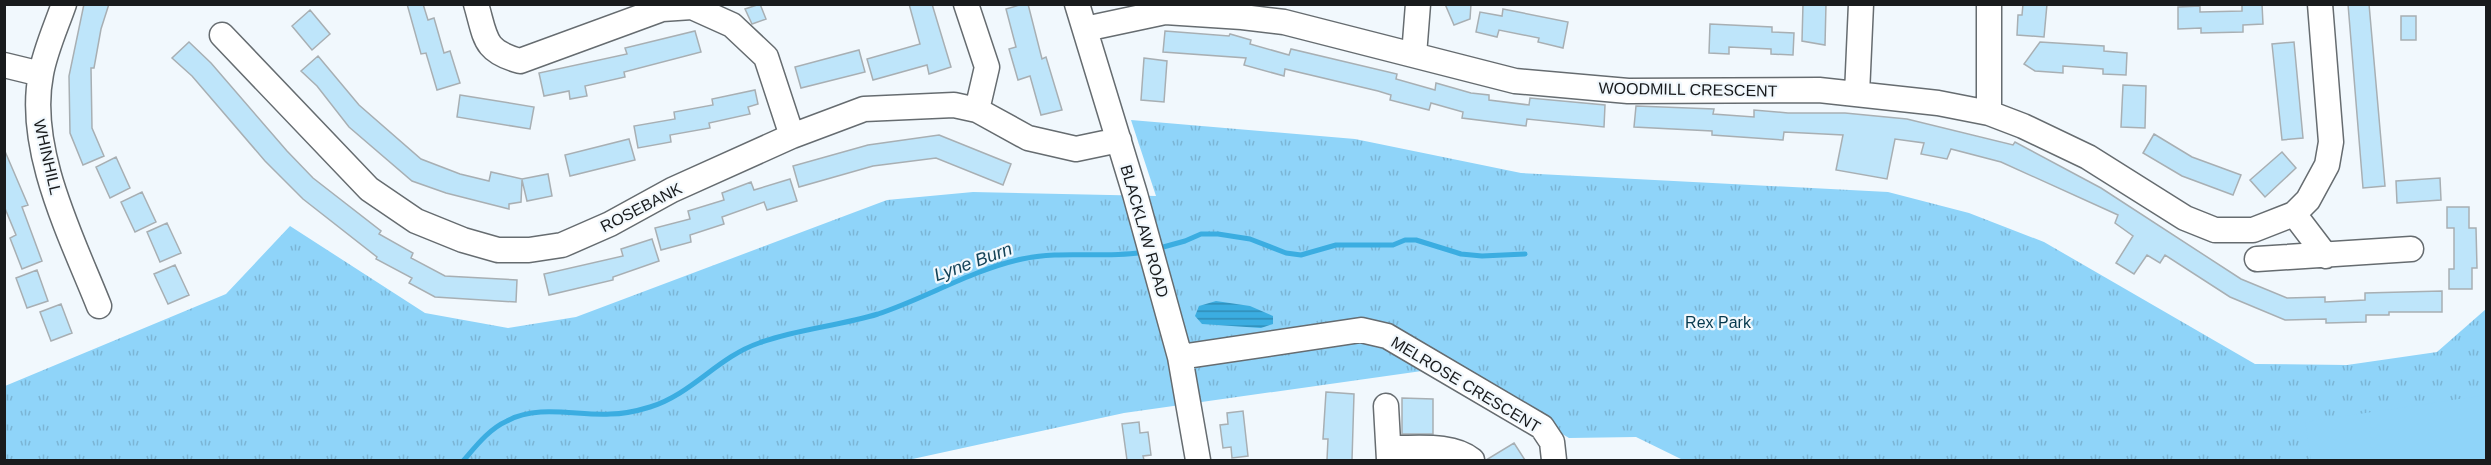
<svg xmlns="http://www.w3.org/2000/svg" width="2491" height="465" font-family="Helvetica,sans-serif">
	<defs>
		<pattern id="park-tufts" width="24" height="20" patternUnits="userSpaceOnUse" patternTransform="scale(1.5)"><rect width="24" height="20" fill="#8fd4f9"/><path d="M3 7l-1-3M5 7V3M7 7l1-3M15 17l-1-3M17 17v-4M19 17l1-3" fill="none" stroke="#7bb5d5"/></pattern>
		<pattern id="water-rules" width="6" height="5" patternUnits="userSpaceOnUse" patternTransform="scale(1.5)"><rect width="6" height="5" fill="#3bade1"/><path d="M0 2.5h6" fill="none" stroke="#318cb6"/></pattern>
	</defs>
	<rect width="100%" height="100%" fill="#f1f8fd"/>
	<path fill="url(#park-tufts)" d="M1131,120L1355,139L1521,173L1888,192L1969,213L2044,242L2255,364L2347,365L2437,352L2486,309V460H1683L1636,437L1569,438L1450,367L1124,413L908,460H5V386L226,294L290,226L425,313L508,328L576,317L887,200L973,192L1156,196Z"/>
	<path fill="#8fd4f9" d="M2486,395V460H2311L2305,422Z"/>
	<path fill="url(#water-rules)" d="M1216,301L1250,306L1273,316V324L1261,328L1202,324L1195,316L1199,306Z"/>
	<g fill="none" stroke-linecap="round" stroke-linejoin="round">
		<path stroke="#3bade1" stroke-width="5" d="M1156,249L1185,241L1201,234H1218L1250,239L1286,253L1301,255L1336,245H1393L1405,240H1416L1461,254L1482,256L1525,254
			M464,460C476,446 489,429 507,421C538,404 577,416 610,414C624,414 637,411 650,407C692,394 718,357 759,343C797,329 839,326 878,314C926,298 972,270 1022,259C1063,250 1104,259 1145,252"/>
	</g>
	<path fill="#bee5fa" stroke="#a8afb3" stroke-width="1.5" d="M84,4H109L101,29L94,68H91L92,128L104,156L83,165L70,133L69,76Z
		M407,4H423L428,20L434,18L444,53L450,51L460,83L437,90L426,53L421,54Z
		M760,4L766,19L752,24L745,9Z
		M909,4H932L951,67L929,74L927,65L873,80L867,59L920,44Z
		M1023,4H1028L1042,59L1046,57L1062,110L1041,115L1030,76L1018,80L1009,49L1016,47L1006,9Z
		M1445,4H1471L1470,19L1454,25Z
		M1803,4H1826L1825,45L1802,41Z
		M2023,4H2047L2044,37L2017,35L2018,15H2022Z
		M2262,4L2263,24L2243,25V32L2201,33V28L2178,29V7L2200,6V12L2242,11V5Z
		M2348,4H2369L2385,186L2363,188Z
		M1503,9L1568,22L1563,48L1538,42L1539,38L1499,30L1497,37L1476,32L1480,12L1502,16Z
		M310,10L330,34L312,50L292,26Z
		M2401,16H2416V40H2401Z
		M1710,24L1772,27V32L1794,33L1793,55L1771,54V49L1729,47V54L1709,53Z
		M695,31L701,52L624,72L625,77L585,86L587,96L570,99L569,91L544,96L539,73L627,54L625,48Z
		M1165,31L1229,36L1230,34L1251,40L1250,44L1289,55L1291,49L1397,74L1396,79L1435,90L1436,83L1471,93L1489,95V100L1529,105L1530,98L1605,105L1604,127L1527,119L1526,126L1462,118L1463,112L1431,103L1429,110L1390,100L1391,95L1378,91L1285,69L1284,76L1244,65L1246,58L1163,52Z
		M189,42L211,63L287,151L313,178L381,231L379,234L413,253L411,258L445,276L517,280L516,302L435,297L409,283L412,278L376,259L377,257L303,199L265,161L192,76L172,58Z
		M2040,42L2104,46V51L2127,53L2126,75L2103,74V69L2063,66V73L2035,71L2024,64Z
		M2294,42L2303,138L2282,140L2272,44Z
		M859,50L865,72L801,88L795,67Z
		M318,56L359,105L421,159L460,174L489,181L491,172L522,179L548,174L552,196L527,201L522,180L521,202L509,204V209L446,193L412,181L349,127L317,86L301,71Z
		M1144,58L1167,61L1164,102L1141,100Z
		M2123,85L2146,86L2145,128L2121,127Z
		M755,90L758,104L748,107L750,114L709,123L710,128L670,135L671,142L638,148L634,126L675,119L674,112L713,105L712,99Z
		M460,95L534,107L530,129L457,117Z
		M1636,106L1714,109L1713,114L1754,117V110L1788,113H1845L1907,119L2013,145L2015,142L2101,188L2241,279L2287,298L2325,297V302L2365,300V293L2442,291V312H2389V315H2366V322L2326,323V319L2285,320L2230,297L2165,255L2160,263L2147,255L2134,274L2116,263L2133,236L2115,223L2118,215L2001,162L1951,149L1947,159L1921,154L1924,143L1895,139L1887,179L1836,170L1843,135L1784,132L1783,140L1712,135V131L1634,127Z
		M2154,134L2192,157L2241,175L2233,195L2182,176L2143,153Z
		M939,135L1011,164L1003,185L936,158L873,166L799,187L793,166L868,145Z
		M629,139L635,160L570,176L565,155Z
		M4,149L28,205L22,207L42,261L22,269L10,238L16,235L4,206Z
		M2282,152L2296,168L2265,197L2250,180Z
		M116,157L130,188L110,198L96,167Z
		M2440,178L2441,200L2397,203L2396,181Z
		M790,179L797,201L767,210L764,202L722,217L724,224L690,235L691,242L661,250L655,228L690,219L688,211L724,200L722,193L751,182L754,190Z
		M142,192L156,222L135,232L121,202Z
		M2447,207H2469V228H2476L2477,268H2472V289H2449V269H2454V228H2447Z
		M167,223L181,253L160,262L147,232Z
		M652,239L659,261L613,277V280L549,295L544,274L623,256L621,249Z
		M175,265L189,295L168,304L154,274Z
		M37,270L48,301L27,308L16,278Z
		M61,304L72,333L51,341L40,312Z
		M1326,392L1354,394L1352,460H1327L1328,439H1323Z
		M1402,398L1433,399V434H1402Z
		M1243,411L1248,456L1232,458L1231,447L1223,448L1220,425L1228,424L1227,413Z
		M1139,422L1140,433L1148,432L1151,455L1143,456L1144,460H1127L1122,424Z
		M1514,443L1525,460H1486Z"/>
	<g fill="none" stroke-linecap="round" stroke-linejoin="round">
		<defs>
			<path id="minor" d="M64,4C56,27 45,51 41,74C26,149 72,238 99,306
				M476,4C486,38 483,51 520,61L662,9L692,7L732,25L766,57L792,136
				M966,4L987,67L977,110
				M1077,4L1135,194L1180,357L1198,460
				M1085,29L1165,12L1242,17L1284,22L1515,81L1628,91L1819,90L1938,103L1989,113L2023,126L2088,157L2185,218L2215,230H2253L2294,214L2308,200L2327,165L2331,142L2320,4
				M222,35L369,189L416,221L463,240L498,250H529L562,245L610,224L672,190L792,136L864,109L954,105L977,110L1028,138L1076,149L1119,140
				M1414,55L1418,4
				M4,65L41,74
				M1857,94L1861,4
				M1989,113V4
				M2294,214L2326,256
				M2257,259L2411,249
				M1180,357L1361,330L1387,336L1542,427L1552,442L1554,460
				M1386,406L1389,460
				M1389,448C1415,449 1451,443 1472,460"/>
		</defs>
		<use href="#minor" stroke="#666c70" stroke-width="27"/>
		<use href="#minor" stroke="#fff" stroke-width="24"/>
	</g>
	<g text-anchor="middle" stroke-width="4.5" stroke-linejoin="round" paint-order="stroke">
		<g font-size="16" fill="#191b1d" stroke="#f1f8fd">
			<text transform="translate(1688 89) rotate(1)" y="6">WOODMILL CRESCENT</text>
			<text transform="translate(48 157) rotate(77)" y="6">WHINHILL</text>
			<text transform="translate(641 207) rotate(-27)" y="6">ROSEBANK</text>
			<text transform="translate(1145 231) rotate(74)" y="6">BLACKLAW ROAD</text>
			<text transform="translate(1466 384) rotate(31)" y="6">MELROSE CRESCENT</text>
		</g>
		<g font-size="16" fill="#06394e" stroke="#f1f8fd">
			<text x="1718" y="328">Rex Park</text>
		</g>
		<g font-size="18" font-style="italic" fill="#144358" stroke="#f1f8fd">
			<text transform="translate(973 262) rotate(-20)" y="6">Lyne Burn</text>
		</g>
	</g>
	<rect width="2491" height="465" fill="none" stroke="#191b1d" stroke-width="12"/>
</svg>
